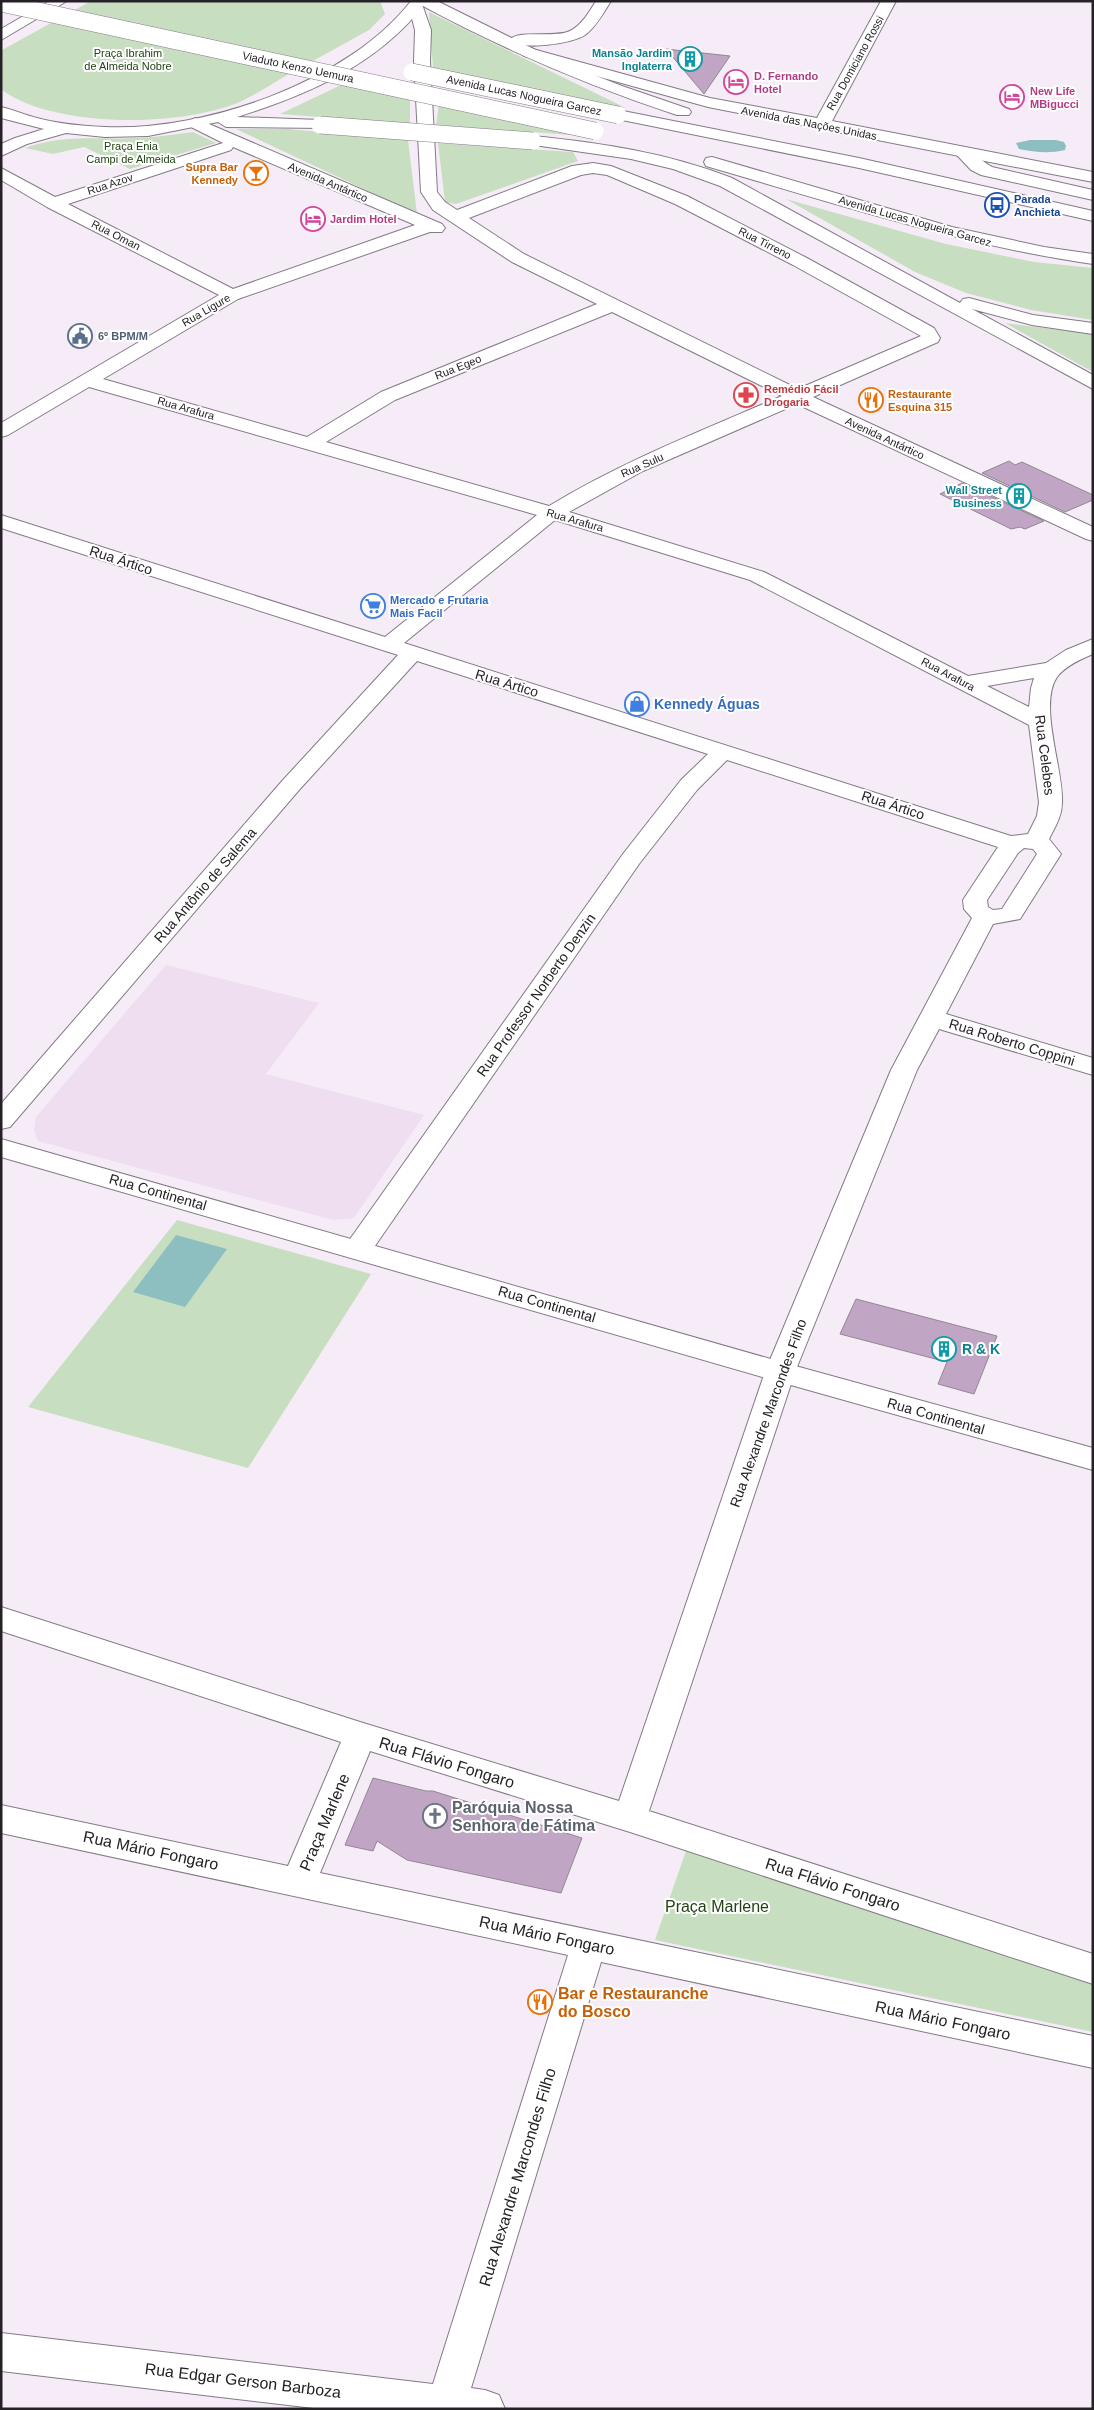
<svg xmlns="http://www.w3.org/2000/svg" width="1094" height="2410" font-family="Helvetica,sans-serif">
	<rect width="100%" height="100%" fill="#f6ecf8"/>
	<path fill="#eedef0" d="M166,965L319,1003L266,1074L424,1115L354,1218L333,1220L38,1141L34,1131L36,1117Z"/>
	<path fill="#c8dec0" d="M91,1H380L385,14L369,30C340,46 311,62 282,78C269,86 256,94 242,101C184,127 55,129 2,90V50Z
		M429,12L626,108L433,68Z
		M341,85L410,99V124L280,114Z
		M439,104L584,136L436,125Z
		M236,129H288L408,140L417,214Z
		M193,132L216,143L130,169L84,147L53,154L25,148C65,134 98,140 140,138C157,137 176,134 193,132Z
		M438,143L573,152L578,161L456,204L445,202Z
		M786,199L946,244L1034,262L1093,268V320L1031,310L966,293L915,272Z
		M1005,323L1093,334V372Z
		M177,1220L371,1274L248,1468L28,1407Z
		M687,1848L1093,1984V2032L655,1940Z"/>
	<path fill="#8dbfc1" d="M1030,140H1056L1064,142L1066,146L1065,150C1049,154 1034,152 1019,149L1016,143Z
		M176,1235L227,1249L185,1307L133,1292Z"/>
	<path fill="#c0a6c4" stroke="#918792" d="M666,49L730,56L704,94Z
		M1009,461L1015,465L1022,462L1093,495V500L1065,512L982,473Z
		M962,483L1044,521L1025,529L1020,527L1011,529L940,494Z
		M856,1299L997,1336L974,1394L938,1384L947,1362L840,1334Z
		M373,1778L426,1791H433L582,1838L561,1893L407,1860L377,1841L373,1851L345,1845Z"/>
	<g fill="none" stroke-linecap="round" stroke-linejoin="round">
		<defs>
			<path id="street" d="M596,1H611C604,12 596,27 585,35C574,43 520,52 511,39C518,30 556,38 570,31C582,25 589,12 596,1Z
				M881,1H896L832,121L1093,172V182L708,107L524,56L521,53L529,48L710,98L817,118Z
				M416,3L423,7L431,30L430,61L437,192L445,202L457,210L572,166L593,163L611,166L687,196L805,257L934,328L940,338L938,342L813,397L1093,527V541L1086,539L797,404L643,471L569,512L764,572L968,676L1046,663L1066,650L1093,639V654C1081,659 1065,666 1057,677C1038,705 1064,771 1062,803C1062,816 1055,827 1049,839L1061,854L1020,919L993,924L946,1014L1093,1058V1075L939,1029L917,1070L795,1372L649,1811L1093,1954V1984L630,1832L370,1751L320,1873L1093,2036V2068L601,1962L471,2388L485,2390L499,2395L505,2409H322L1,2371V2333L433,2384L568,1955L1,1833V1805L288,1866L341,1742L1,1631V1607L360,1722L619,1801L765,1372L891,1070L972,918L964,909L963,900L998,847L727,760L697,790L639,864L368,1256L358,1258L348,1256L344,1249L348,1242L623,854L681,780L708,754L417,661L299,790L10,1127L1,1129V1104L283,780L398,655L1,528V515L385,637L537,515L89,387L8,435L1,437V423L219,295L47,207L1,180V168L55,197L223,143L189,126L187,123L195,118L442,224L445,228L442,232H430L238,299L103,379L307,437L381,392L597,304L512,262L433,210L421,192L414,61L415,30L409,7ZM233,147L415,225L233,289L68,204L231,150ZM593,173L607,175L675,204L793,265L921,336L798,389L524,254L469,218L581,175ZM612,312L782,396C703,430 623,461 549,506L326,442L395,400ZM555,520L750,580L1029,725L1039,802L1037,816L1028,834L1011,836L404,643ZM1034,678L1031,688L1029,707L987,686ZM1024,848L1033,849L1037,854L1002,909L993,910L988,907L987,900L1018,853Z"/>
			<path id="secondary" d="M1,1139L781,1362L1093,1448V1470L780,1382L1,1157Z"/>
			<path id="primary" d="M49,1H67L1,40V29Z
				M411,1H437L556,60L622,86L689,109L691,112L689,115H677C589,86 505,50 423,6C377,65 307,95 237,117L320,120L328,125L326,128L226,127L218,122L148,136L105,137L66,133L27,144L1,156V144L15,138L44,129L1,118V107C14,110 25,115 37,118C59,124 83,126 105,127C206,131 348,82 411,1Z
				M618,110L859,158L1093,211V221L859,168L612,118L610,115L612,112Z
				M533,136C602,143 668,153 732,178L960,303L963,299L969,298L1033,315L1093,323V334L1032,325L972,309L1093,375V389L720,186L673,169L631,159L527,144L525,141Z
				M962,147C973,150 982,162 992,167L1093,190V200L981,175L971,170L954,152L956,149Z
				M712,157L952,227L1044,247L1093,254V264C960,245 834,203 706,166L704,162L706,158Z"/>
		</defs>
		<use href="#street" stroke="#837a85" stroke-width="2"/>
		<use href="#secondary" stroke="#837a85" stroke-width="2"/>
		<use href="#primary" stroke="#837a85" stroke-width="2"/>
		<use href="#street" fill="#fff" fill-rule="evenodd"/>
		<use href="#secondary" fill="#fff" fill-rule="evenodd"/>
		<use href="#primary" fill="#fff" fill-rule="evenodd"/>
		<defs>
			<path id="primary-bridge" d="M1,3L595,131
				M412,72L618,115
				M320,125L533,141"/>
		</defs>
		<use href="#primary-bridge" stroke="#837a85" stroke-width="18" stroke-linecap="butt"/>
		<use href="#primary-bridge" stroke="#fff" stroke-width="17"/>
	</g>
	<defs>
		<symbol id="building-ring" viewBox="-11 -11 22 22"><circle r="9.5" fill="#fff" stroke="#0f9aa8" stroke-width="1.5"/><path d="M-4-6H4V6H1V3H-1V6H-4ZM-2.5-4.3h1.7v1.8h-1.7ZM.8-4.3h1.7v1.8H.8ZM-2.5-1h1.7V.8h-1.7ZM.8-1h1.7V.8H.8Z" fill="#0f9aa8"/></symbol>
		<symbol id="hotel-ring" viewBox="-11 -11 22 22"><circle r="9.5" fill="#fff" stroke="#d1479c" stroke-width="1.5"/><path d="M-6-4.5h1.5V1H6V5H4.5V3h-9V5H-6ZM-4 0a1.8 1.8 0 1 1 3.6 0ZM.5 0V-2.5h3Q6-2.5 6 0Z" fill="#d1479c"/></symbol>
		<symbol id="bar-ring" viewBox="-11 -11 22 22"><circle r="9.5" fill="#fff" stroke="#e8710a" stroke-width="1.5"/><path d="M-6-5H6L.8 .8V4.5H3.5V6h-7V4.5H-.8V.8Z" fill="#e8710a"/></symbol>
		<symbol id="bus-ring" viewBox="-11 -11 22 22"><circle r="9.5" fill="#fff" stroke="#1a4fb4" stroke-width="1.5"/><path d="M-5-6H5V4H4V6H2V4H-2V6H-4V4H-5ZM-3.5-4V0h7V-4ZM-3.5 1.2v1.5H-2V1.2ZM2 1.2v1.5H3.5V1.2Z" fill="#1a4fb4"/></symbol>
		<symbol id="civic-ring" viewBox="-11 -11 22 22"><circle r="9.5" fill="#fff" stroke="#5c6f8a" stroke-width="1.5"/><path d="M-.6-6.5H3V-4.5H.6V-3L4-1V1h2V6H-6V1h2V-1L-.6-3ZM-1.2 2.5V6h2.4V2.5Z" fill="#5c6f8a"/></symbol>
		<symbol id="pharmacy-ring" viewBox="-11 -11 22 22"><circle r="9.5" fill="#fff" stroke="#e0444e" stroke-width="1.5"/><path d="M-2-6h4v4h4v4h-4v4h-4v-4h-4v-4h4Z" fill="#e0444e"/></symbol>
		<symbol id="restaurant-ring" viewBox="-11 -11 22 22"><circle r="9.5" fill="#fff" stroke="#e8710a" stroke-width="1.5"/><path d="M-5-6h1v4h1v-4h1v4h1v-4h1v5L-1.5 .5V6h-2V.5L-5-1ZM5-6V6H3V1.5H1.5Q1.5-4 5-6Z" fill="#e8710a"/></symbol>
		<symbol id="supermarket-ring" viewBox="-11 -11 22 22"><circle r="9.5" fill="#fff" stroke="#3f7fe0" stroke-width="1.5"/><path d="M-6-5.5h2.5l.6 2H6L4.5 2H-2.5L-4.4-4H-6ZM-1.5 3.2a1.3 1.3 0 1 0 .1 0ZM3 3.2a1.3 1.3 0 1 0 .1 0Z" fill="#3f7fe0"/></symbol>
		<symbol id="shop-ring" viewBox="-11 -11 22 22"><circle r="9.5" fill="#fff" stroke="#3f7fe0" stroke-width="1.5"/><path d="M-5-2.5h2.3a2.7 3.5 0 0 1 5.4 0H5L5.5 6h-11ZM-1.5-2.5h3a1.5 2.3 0 0 0-3 0Z" fill="#3f7fe0"/></symbol>
		<symbol id="church-ring" viewBox="-11 -11 22 22"><circle r="9.5" fill="#fff" stroke="#6b7280" stroke-width="1.5"/><path d="M-1.2-6h2.4v3.5h3.3v2.4h-3.3V6h-2.4V-.1h-3.3v-2.4h3.3Z" fill="#6b7280"/></symbol>
	</defs>
	<g fill-rule="evenodd">
		<use href="#building-ring" x="676" y="45" width="28" height="28"/>
		<use href="#hotel-ring" x="722" y="68" width="28" height="28"/>
		<use href="#hotel-ring" x="998" y="83" width="28" height="28"/>
		<use href="#bar-ring" x="242" y="159" width="28" height="28"/>
		<use href="#bus-ring" x="983" y="191" width="28" height="28"/>
		<use href="#hotel-ring" x="299" y="205" width="28" height="28"/>
		<use href="#civic-ring" x="66" y="322" width="28" height="28"/>
		<use href="#pharmacy-ring" x="732" y="381" width="28" height="28"/>
		<use href="#restaurant-ring" x="857" y="386" width="28" height="28"/>
		<use href="#building-ring" x="1005" y="482" width="28" height="28"/>
		<use href="#supermarket-ring" x="359" y="592" width="28" height="28"/>
		<use href="#shop-ring" x="623" y="690" width="28" height="28"/>
		<use href="#building-ring" x="930" y="1335" width="28" height="28"/>
		<use href="#church-ring" x="421" y="1802" width="28" height="28"/>
		<use href="#restaurant-ring" x="526" y="1988" width="28" height="28"/>
	</g>
	<g text-anchor="middle" stroke-width="4" stroke-linejoin="round" paint-order="stroke">
		<g font-size="11" fill="#224214" stroke="#fff">
			<text x="128" y="57">Praça Ibrahim<tspan x="128" dy="13">de Almeida Nobre</tspan></text>
			<text x="131" y="150">Praça Enia<tspan x="131" dy="13">Campi de Almeida</tspan></text>
		</g>
		<g font-size="11" font-weight="bold" fill="#0d838f" stroke="#fff" text-anchor="end">
			<text x="672" y="57">Mansão Jardim<tspan x="672" dy="13">Inglaterra</tspan></text>
			<text x="1002" y="494">Wall Street<tspan x="1002" dy="13">Business</tspan></text>
		</g>
		<g font-size="11" fill="#252126" stroke="#fff">
			<text transform="translate(855 63) rotate(-61)" y="4">Rua Domiciano Rossi</text>
			<text transform="translate(298 67) rotate(12)" y="4">Viaduto Kenzo Uemura</text>
			<text transform="translate(524 95) rotate(12)" y="4">Avenida Lucas Nogueira Garcez</text>
			<text transform="translate(809 123) rotate(11)" y="4">Avenida das Nações Unidas</text>
			<text transform="translate(328 182) rotate(23)" y="4">Avenida Antártico</text>
			<text transform="translate(110 184) rotate(-18)" y="4">Rua Azov</text>
			<text transform="translate(915 221) rotate(16)" y="4">Avenida Lucas Nogueira Garcez</text>
			<text transform="translate(116 235) rotate(27)" y="4">Rua Oman</text>
			<text transform="translate(765 243) rotate(27)" y="4">Rua Tirreno</text>
			<text transform="translate(206 310) rotate(-30)" y="4">Rua Ligure</text>
			<text transform="translate(458 367) rotate(-22)" y="4">Rua Egeo</text>
			<text transform="translate(186 408) rotate(16)" y="4">Rua Arafura</text>
			<text transform="translate(885 438) rotate(25)" y="4">Avenida Antártico</text>
			<text transform="translate(642 465) rotate(-24)" y="4">Rua Sulu</text>
			<text transform="translate(575 520) rotate(16)" y="4">Rua Arafura</text>
			<text transform="translate(948 674) rotate(28)" y="4">Rua Arafura</text>
		</g>
		<g font-size="11" font-weight="bold" fill="#b23c85" stroke="#fff" text-anchor="start">
			<text x="754" y="80">D. Fernando<tspan x="754" dy="13">Hotel</tspan></text>
			<text x="1030" y="95">New Life<tspan x="1030" dy="13">MBigucci</tspan></text>
			<text x="330" y="223">Jardim Hotel</text>
		</g>
		<g font-size="11" font-weight="bold" fill="#c56008" stroke="#fff" text-anchor="end">
			<text x="238" y="171">Supra Bar<tspan x="238" dy="13">Kennedy</tspan></text>
			<text x="888" y="398" text-anchor="start">Restaurante<tspan x="888" dy="13">Esquina 315</tspan></text>
		</g>
		<g font-size="11" font-weight="bold" fill="#164399" stroke="#fff" text-anchor="start">
			<text x="1014" y="203">Parada<tspan x="1014" dy="13">Anchieta</tspan></text>
		</g>
		<g font-size="11" font-weight="bold" fill="#4e5e75" stroke="#fff" text-anchor="start">
			<text x="98" y="340">6º BPM/M</text>
		</g>
		<g font-size="11" font-weight="bold" fill="#be3a42" stroke="#fff" text-anchor="start">
			<text x="764" y="393">Remédio Fácil<tspan x="764" dy="13">Drogaria</tspan></text>
		</g>
		<g font-size="11" font-weight="bold" fill="#366cbe" stroke="#fff" text-anchor="start">
			<text x="390" y="604">Mercado e Frutaria<tspan x="390" dy="13">Mais Facil</tspan></text>
		</g>
		<g font-size="14" fill="#252126" stroke="#fff">
			<text transform="translate(121 560) rotate(18)" y="5">Rua Ártico</text>
			<text transform="translate(507 683) rotate(17)" y="5">Rua Ártico</text>
			<text transform="translate(1045 755) rotate(83)" y="5">Rua Celebes</text>
			<text transform="translate(893 805) rotate(18)" y="5">Rua Ártico</text>
			<text transform="translate(205 885) rotate(-49)" y="5">Rua Antônio de Salema</text>
			<text transform="translate(536 995) rotate(-55)" y="5">Rua Professor Norberto Denzin</text>
			<text transform="translate(1012 1042) rotate(17)" y="5">Rua Roberto Coppini</text>
			<text transform="translate(158 1192) rotate(16)" y="5">Rua Continental</text>
			<text transform="translate(547 1304) rotate(16)" y="5">Rua Continental</text>
			<text transform="translate(768 1413) rotate(-70)" y="5">Rua Alexandre Marcondes Filho</text>
			<text transform="translate(936 1416) rotate(16)" y="5">Rua Continental</text>
		</g>
		<g font-size="14" font-weight="bold" fill="#366cbe" stroke="#fff" text-anchor="start">
			<text x="654" y="709">Kennedy Águas</text>
		</g>
		<g font-size="14" font-weight="bold" fill="#0d838f" stroke="#fff" text-anchor="start">
			<text x="962" y="1354">R &amp; K</text>
		</g>
		<g font-size="16" fill="#252126" stroke="#fff">
			<text transform="translate(447 1762) rotate(17)" y="6">Rua Flávio Fongaro</text>
			<text transform="translate(324 1822) rotate(-67)" y="6">Praça Marlene</text>
			<text transform="translate(151 1850) rotate(12)" y="6">Rua Mário Fongaro</text>
			<text transform="translate(833 1884) rotate(18)" y="6">Rua Flávio Fongaro</text>
			<text transform="translate(547 1935) rotate(12)" y="6">Rua Mário Fongaro</text>
			<text transform="translate(943 2020) rotate(12)" y="6">Rua Mário Fongaro</text>
			<text transform="translate(517 2177) rotate(-73)" y="6">Rua Alexandre Marcondes Filho</text>
			<text transform="translate(243 2380) rotate(7)" y="6">Rua Edgar Gerson Barboza</text>
		</g>
		<g font-size="16" font-weight="bold" fill="#5b616d" stroke="#fff" text-anchor="start">
			<text x="452" y="1813">Paróquia Nossa<tspan x="452" dy="18">Senhora de Fátima</tspan></text>
		</g>
		<g font-size="16" fill="#224214" stroke="#fff">
			<text x="717" y="1912">Praça Marlene</text>
		</g>
		<g font-size="16" font-weight="bold" fill="#c56008" stroke="#fff" text-anchor="start">
			<text x="558" y="1999">Bar e Restauranche<tspan x="558" dy="18">do Bosco</tspan></text>
		</g>
	</g>
	<rect width="1094" height="2410" fill="none" stroke="#252126" stroke-width="5"/>
</svg>
